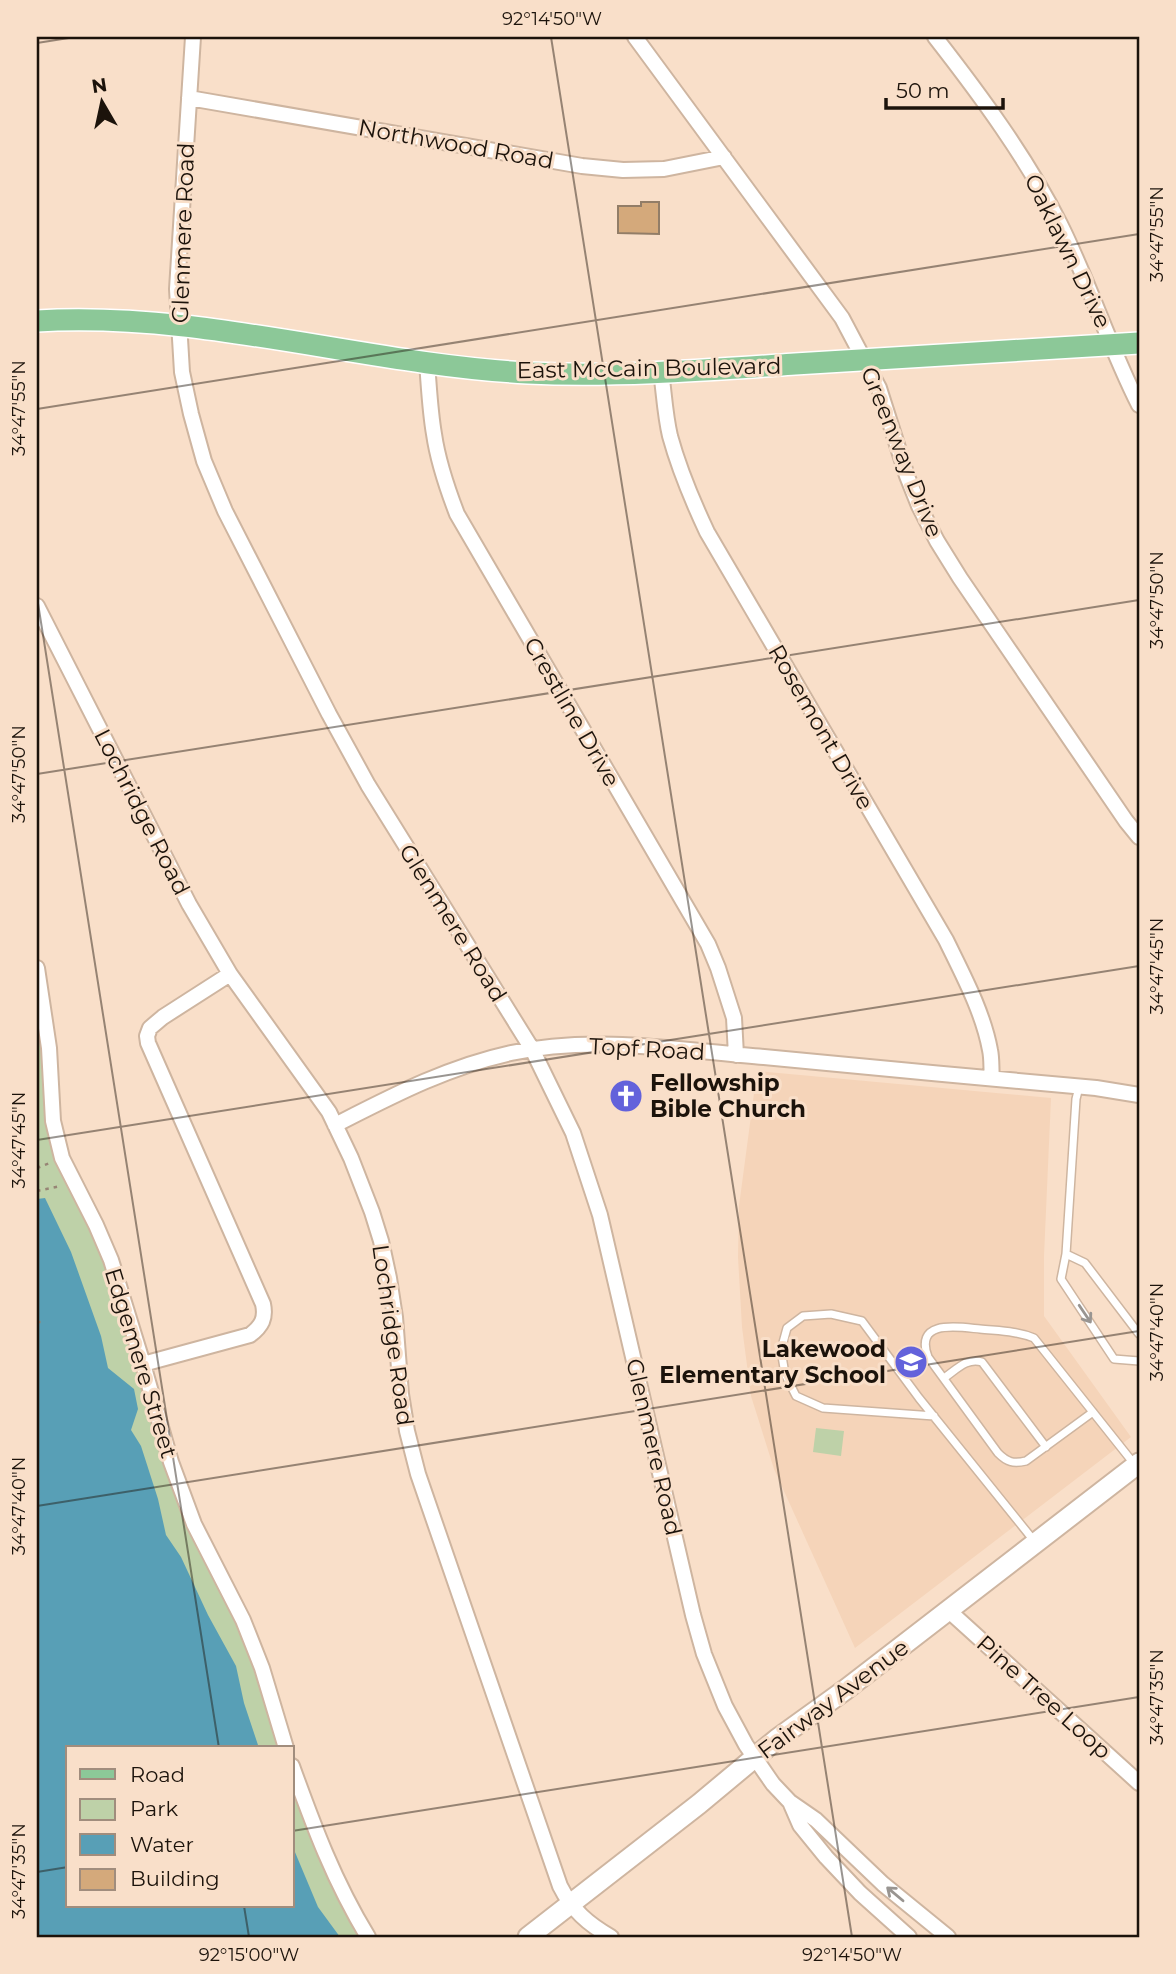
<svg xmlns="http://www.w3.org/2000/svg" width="1176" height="1974" font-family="Montserrat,sans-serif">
	<rect width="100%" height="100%" fill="#f9dfc9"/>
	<path fill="#f5d4b9" d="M757,1071L1051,1098L1044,1256V1316L1131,1437L855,1648L774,1469L751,1396L742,1327L738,1257L739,1206Z"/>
	<path fill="#bed1a8" d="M37,987L56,1137L96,1225L171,1462L243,1620L289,1748H68V1906H292V1759L368,1937H37Z
		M816,1428L844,1431L841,1456L813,1452Z"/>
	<path fill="#589fb6" d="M45,1198L71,1252L101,1336L108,1368L134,1389L138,1409L131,1430L141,1446L158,1499L166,1535L181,1557L208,1615L236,1666L244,1703L259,1748H68V1906H292V1845L318,1907L340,1937H37V1199Z"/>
	<path fill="#d4a97b" stroke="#927d67" stroke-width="2" d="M641,202H659V234L618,233V206H641Z"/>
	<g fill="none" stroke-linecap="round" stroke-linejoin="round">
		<defs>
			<path id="lane" d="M1079,1087L1076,1099L1066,1254L1061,1279L1114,1359L1139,1361
				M1066,1254L1085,1263L1139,1334
				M944,1378C956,1370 967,1357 982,1362L1046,1447
				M1093,1412L1026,1461C1013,1464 1007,1462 998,1453L928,1357C914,1319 958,1327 980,1329C999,1331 1017,1331 1034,1338L1135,1465
				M934,1416L823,1408L796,1396L785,1374L781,1350L787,1328L803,1316L831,1314L862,1321L919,1398L1035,1542"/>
			<path id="street" d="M193,37L177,289L182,372L191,414L204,461L225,511L329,714L368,785L532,1049L573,1133L600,1215L693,1615L704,1654L725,1706L746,1745L773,1784L790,1802L816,1820L883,1884L948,1937
				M635,37L842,318L879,388L907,476L919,506L937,541L960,578L1126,821L1139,837
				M935,37C981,96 1026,157 1060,224C1089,282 1109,346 1139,405
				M189,98L582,166L623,170L664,169L724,157
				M427,363C429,387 430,411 434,434C438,462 447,488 457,514L708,944L718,968L734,1018L736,1055
				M661,371C664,393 665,415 670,436C679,469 692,500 707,532L946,940C963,975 983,1012 990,1050C992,1059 991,1069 992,1078
				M37,606L189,904L230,974L329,1112L351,1158L372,1212L381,1241L389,1278L395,1317L401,1394L407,1431L418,1474L560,1886C572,1910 588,1924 611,1937
				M37,968L49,1048L53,1121L62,1158L96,1225L111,1260L143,1364L171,1462L194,1524L243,1620L262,1668L286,1748
				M335,1125C392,1096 447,1067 511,1053C593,1035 681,1050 764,1057C875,1068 985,1078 1096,1088L1139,1095
				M143,1364L250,1335C262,1326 266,1318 263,1304L148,1043L147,1036L150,1028L163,1017L230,974
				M948,1610L1139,1783
				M292,1766C314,1827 334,1881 368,1937
				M790,1802L800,1825L826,1857L860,1893L909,1937"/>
			<path id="secondary" d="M528,1937L699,1804L777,1739L845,1690L1139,1463"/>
			<path id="primary" d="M37,321C203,311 363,364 528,373C617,377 707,370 795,364C910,357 1024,350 1139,343"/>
		</defs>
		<use href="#lane" stroke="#ceb5a0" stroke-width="10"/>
		<use href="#street" stroke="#ceb5a0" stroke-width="18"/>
		<use href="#secondary" stroke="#ceb5a0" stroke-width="23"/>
		<use href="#primary" stroke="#fff" stroke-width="24"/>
		<path stroke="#978575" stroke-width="2.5" stroke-dasharray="3.5 5" stroke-linecap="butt" d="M37,1168L50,1163
			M37,1191L61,1186
			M37,1322H44"/>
		<use href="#lane" stroke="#fff" stroke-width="7"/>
		<use href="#street" stroke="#fff" stroke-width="14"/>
		<use href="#secondary" stroke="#fff" stroke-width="19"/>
		<use href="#primary" stroke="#8cc898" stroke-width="21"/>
	</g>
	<defs><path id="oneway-shaft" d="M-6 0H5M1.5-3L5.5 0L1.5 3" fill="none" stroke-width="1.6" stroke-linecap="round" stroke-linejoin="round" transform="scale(1.75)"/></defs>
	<g stroke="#999591">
		<use href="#oneway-shaft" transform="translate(1085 1314) rotate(56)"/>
		<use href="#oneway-shaft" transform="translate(895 1894) rotate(-140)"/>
	</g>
	<path fill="none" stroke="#1c130b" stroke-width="2" stroke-opacity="0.45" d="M551,37L852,1937M37,43L75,37M37,409L1139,234M37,597L219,1748M37,774L1139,600M37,1140L1139,966M37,1506L1139,1331M292,1831L1139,1697M37,1872L68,1867M244,1906L249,1937"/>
	<defs>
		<symbol id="church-disc" viewBox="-11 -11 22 22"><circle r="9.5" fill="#6362db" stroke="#f9dfc9"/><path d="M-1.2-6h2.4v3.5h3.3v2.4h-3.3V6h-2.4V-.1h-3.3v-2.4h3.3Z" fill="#fff"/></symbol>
		<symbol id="school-disc" viewBox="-11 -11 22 22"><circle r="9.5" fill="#6362db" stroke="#f9dfc9"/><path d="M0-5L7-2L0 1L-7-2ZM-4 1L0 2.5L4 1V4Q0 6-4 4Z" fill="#fff"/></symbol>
	</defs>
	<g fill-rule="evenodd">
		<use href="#church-disc" x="607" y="1077" width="38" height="38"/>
		<use href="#school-disc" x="892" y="1343" width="38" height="38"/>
	</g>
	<g text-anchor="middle" stroke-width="6" stroke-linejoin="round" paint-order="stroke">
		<g font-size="23" fill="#1c130b" stroke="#f9dfc9">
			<text transform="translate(456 144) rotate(10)" y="8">Northwood Road</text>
			<text transform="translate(183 233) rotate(-88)" y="8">Glenmere Road</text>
			<text transform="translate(1068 251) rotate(64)" y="8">Oaklawn Drive</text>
			<text transform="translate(649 368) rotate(-1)" y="8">East McCain Boulevard</text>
			<text transform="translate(902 452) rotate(68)" y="8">Greenway Drive</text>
			<text transform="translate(572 712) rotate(60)" y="8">Crestline Drive</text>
			<text transform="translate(821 727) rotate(60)" y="8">Rosemont Drive</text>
			<text transform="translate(142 812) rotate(63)" y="8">Lochridge Road</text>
			<text transform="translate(453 923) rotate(58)" y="8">Glenmere Road</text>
			<text transform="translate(647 1049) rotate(3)" y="8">Topf Road</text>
			<text transform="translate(393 1335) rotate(82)" y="8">Lochridge Road</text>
			<text transform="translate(141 1363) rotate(73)" y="8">Edgemere Street</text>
			<text transform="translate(654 1447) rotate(77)" y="8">Glenmere Road</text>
			<text transform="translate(1044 1697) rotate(42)" y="8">Pine Tree Loop</text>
			<text transform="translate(833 1699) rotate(-37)" y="8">Fairway Avenue</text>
		</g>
		<g font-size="23" font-weight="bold" fill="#1c130b" stroke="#f9dfc9" text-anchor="start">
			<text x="650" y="1091">Fellowship<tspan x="650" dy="26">Bible Church</tspan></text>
			<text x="886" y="1357" text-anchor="end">Lakewood<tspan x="886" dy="26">Elementary School</tspan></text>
		</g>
	</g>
	<rect width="1176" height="1974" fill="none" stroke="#f9dfc9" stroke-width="77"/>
	<rect x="66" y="1746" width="228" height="161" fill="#f9dfc9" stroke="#a18d7d" stroke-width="2"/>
	<rect x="80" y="1769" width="35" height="10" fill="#8cc898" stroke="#a18d7d" stroke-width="2"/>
	<text x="130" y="1782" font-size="21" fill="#1c130b">Road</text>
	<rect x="80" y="1799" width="35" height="21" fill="#bed1a8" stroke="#a18d7d" stroke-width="2"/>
	<text x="130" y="1816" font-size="21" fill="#1c130b">Park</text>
	<rect x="80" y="1834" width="35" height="21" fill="#589fb6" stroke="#a18d7d" stroke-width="2"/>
	<text x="130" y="1852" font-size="21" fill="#1c130b">Water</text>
	<rect x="80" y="1869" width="35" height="21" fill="#d4a97b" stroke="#a18d7d" stroke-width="2"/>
	<text x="130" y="1886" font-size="21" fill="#1c130b">Building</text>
	<g transform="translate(102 102) rotate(351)" stroke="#f9dfc9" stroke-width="5" paint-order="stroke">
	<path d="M0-5L12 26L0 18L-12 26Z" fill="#1c130b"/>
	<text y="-10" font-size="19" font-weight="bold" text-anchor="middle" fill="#1c130b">N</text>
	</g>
	<path d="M886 98v10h117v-10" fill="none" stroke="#1c130b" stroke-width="3.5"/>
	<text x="896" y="98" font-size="21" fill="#1c130b" stroke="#f9dfc9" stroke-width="5" paint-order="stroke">50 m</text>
	<rect x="38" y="38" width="1100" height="1898" fill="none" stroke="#1c130b" stroke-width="2.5"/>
	<g font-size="18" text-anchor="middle" fill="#1c130b">
		<text x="552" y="25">92°14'50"W</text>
		<text transform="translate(1157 234) rotate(-90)" y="6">34°47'55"N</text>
		<text transform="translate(19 408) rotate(-90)" y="6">34°47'55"N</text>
		<text transform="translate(1157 600) rotate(-90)" y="6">34°47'50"N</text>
		<text transform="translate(19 774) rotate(-90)" y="6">34°47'50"N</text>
		<text transform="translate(1157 966) rotate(-90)" y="6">34°47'45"N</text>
		<text transform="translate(19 1140) rotate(-90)" y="6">34°47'45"N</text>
		<text transform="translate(1157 1332) rotate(-90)" y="6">34°47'40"N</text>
		<text transform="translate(19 1506) rotate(-90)" y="6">34°47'40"N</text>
		<text transform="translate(1157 1697) rotate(-90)" y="6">34°47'35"N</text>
		<text transform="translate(19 1871) rotate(-90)" y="6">34°47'35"N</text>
		<text x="249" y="1961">92°15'00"W</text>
		<text x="852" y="1961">92°14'50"W</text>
	</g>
</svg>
